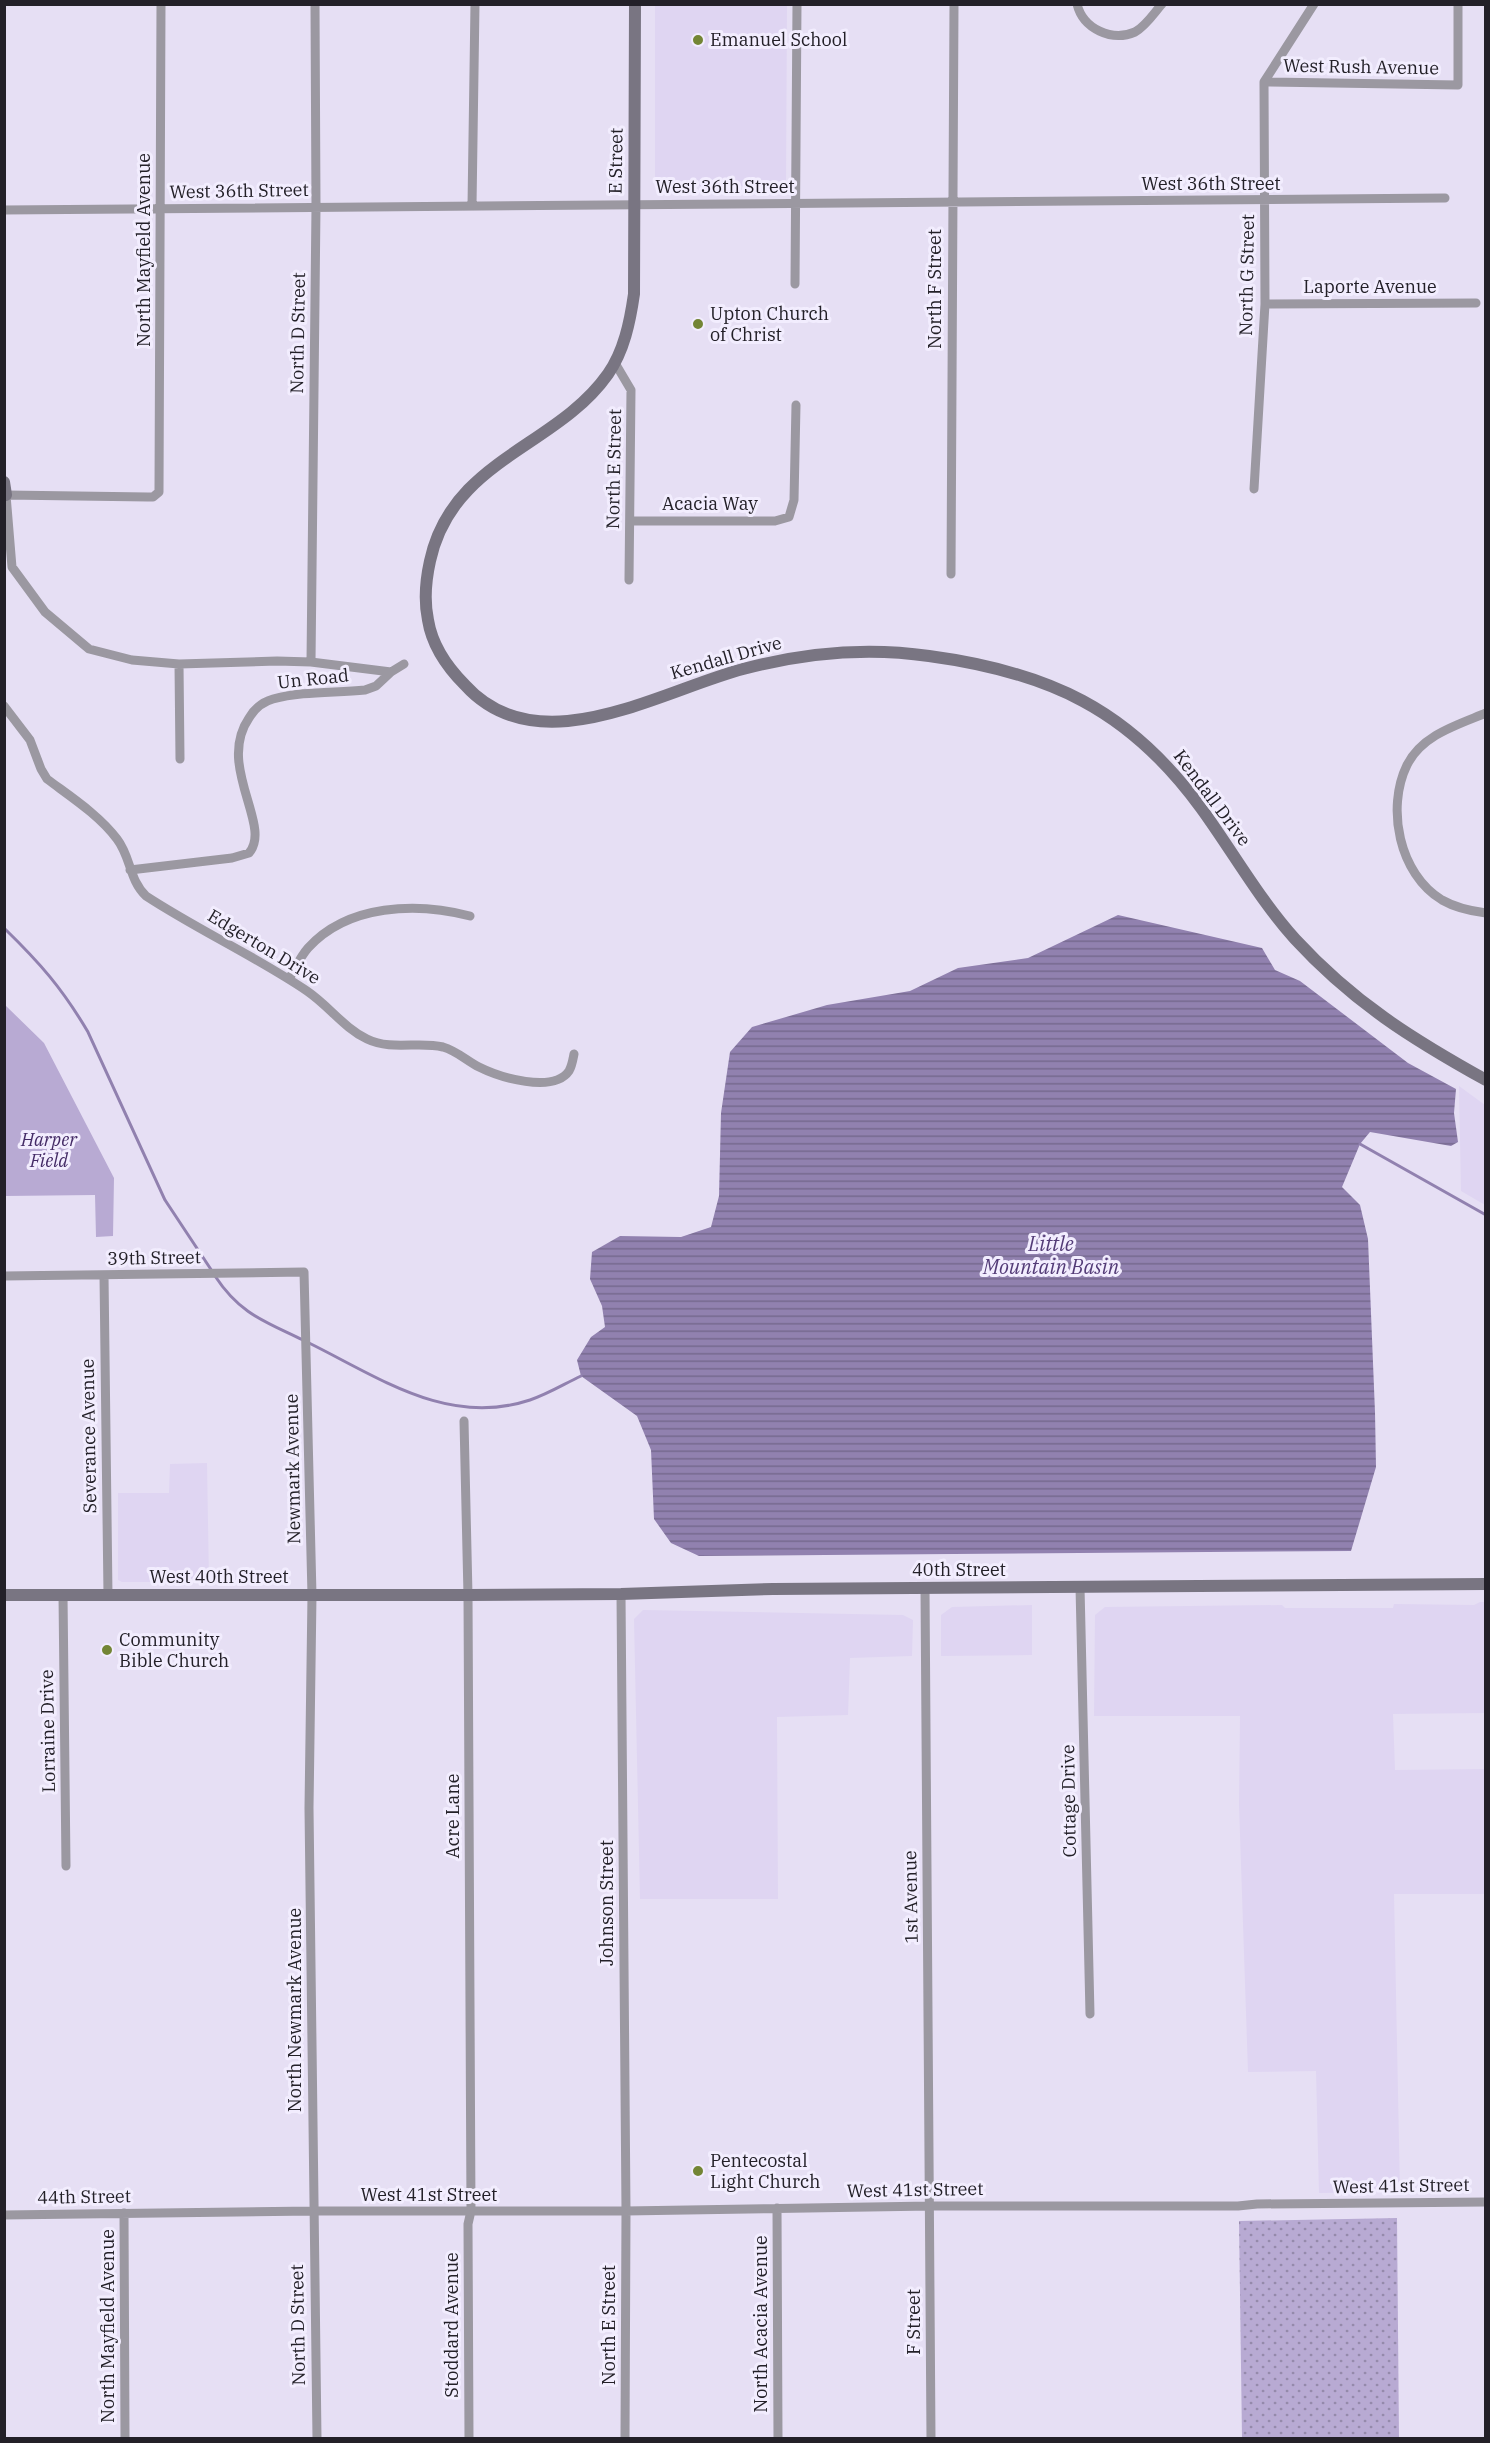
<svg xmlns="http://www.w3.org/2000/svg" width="1490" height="2443" font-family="'IBM Plex Serif',serif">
	<defs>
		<pattern id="grass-dots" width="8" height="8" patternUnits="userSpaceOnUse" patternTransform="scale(1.5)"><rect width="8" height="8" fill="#b8aad3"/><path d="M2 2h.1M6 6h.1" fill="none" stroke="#958aab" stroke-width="1.8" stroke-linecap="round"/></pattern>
		<pattern id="water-rules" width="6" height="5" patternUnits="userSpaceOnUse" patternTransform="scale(1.5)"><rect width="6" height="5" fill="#9181af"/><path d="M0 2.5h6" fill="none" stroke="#76698e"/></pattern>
	</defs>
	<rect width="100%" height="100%" fill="#e6dff4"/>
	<path fill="#dfd5f2" d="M655,5H787L786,186H655Z
		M1459,1086L1485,1105V1205L1461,1191Z
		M207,1463L209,1582H122L118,1580V1493H169L170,1464Z
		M1480,1602H1485V1713L1393,1714L1395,1770L1485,1769V1894H1394L1400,2192L1319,2193L1316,2071L1248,2072L1239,1805L1240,1716H1094L1095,1615L1105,1607L1282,1605L1285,1608H1393L1394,1604L1474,1605Z
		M1032,1605V1655L941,1656V1615L952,1607Z
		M643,1610L903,1615L913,1620L912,1656L850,1658L848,1715L777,1717L778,1899H640L634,1619Z"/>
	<path fill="url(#grass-dots)" d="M1397,2218L1399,2438H1242L1239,2221Z"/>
	<path fill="#b8aad3" d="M4,1004L44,1043L114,1178L113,1236L96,1237L95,1195L5,1196Z"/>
	<path fill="url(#water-rules)" d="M1118,915L1262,948L1275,970L1300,981L1408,1063L1456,1089L1454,1113L1458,1142L1451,1146L1370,1132L1360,1144L1342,1187L1360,1205L1368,1239L1375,1412L1376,1467L1351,1551L699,1556L671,1543L654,1519L651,1450L637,1416L581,1376L577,1360L591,1337L605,1327L602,1306L590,1279L592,1252L620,1236L681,1237L711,1227L719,1196L721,1113L730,1052L752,1027L827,1005L910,991L958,968L1028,958Z"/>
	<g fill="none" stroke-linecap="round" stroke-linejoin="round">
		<path stroke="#9181af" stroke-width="3" d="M4,928C40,963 62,988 88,1032L165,1200L212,1271
			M1360,1144L1486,1215
			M215,1276C240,1314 264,1321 303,1340
			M309,1343C380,1378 448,1427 530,1400C548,1394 564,1384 581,1376"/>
		<path stroke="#9b98a1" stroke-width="9" d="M161,4L159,492L153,497H148L6,495L12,567L45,612L89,649L132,660L179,664L277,661L311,662L391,672L404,664
			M1077,4C1083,29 1112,42 1135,32C1146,26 1154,13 1162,4
			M1264,82L1458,85V4
			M472,206L475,4
			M4,210L1445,198
			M795,284L797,4
			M1265,304L1476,303
			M615,363L631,390L629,580
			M1254,489L1265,304L1264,82L1314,4
			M630,521H775L789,517L794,500L796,405
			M951,574L954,4
			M311,662L316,207L315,4
			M179,664L180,759
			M4,706L30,740L41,769L47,779C71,797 99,815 117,839C131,857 129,880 146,896C198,930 255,956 307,991C329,1006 344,1028 367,1039C392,1051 418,1041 443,1047C457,1051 467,1061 479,1067C499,1077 553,1094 569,1071C572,1066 573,1059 574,1054
			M1486,713C1457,725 1422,735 1407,765C1386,808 1399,874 1442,900C1456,908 1470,911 1486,913
			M130,870L232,858L249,853C273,826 216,766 249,718C255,708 262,702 273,699C302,691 335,693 365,690L376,686L391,672
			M289,979C295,969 300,957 308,948C348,904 417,902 470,916
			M104,1275L108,1595
			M4,1276L304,1272L312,1595L309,1808L317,2438
			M464,1421L468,1595L471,2211L468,2224L469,2438
			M1080,1587L1090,2014
			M925,1588L931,2438
			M621,1594L626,2211L625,2438
			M63,1595L66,1866
			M777,2208L778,2438
			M124,2213L125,2438
			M4,2215L313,2211H626L931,2206H1238L1257,2204L1486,2202"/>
		<path stroke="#797582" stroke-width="12" d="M635,4L634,294C630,322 624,351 608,374C556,448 452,459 430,561C426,579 424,601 428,620C432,645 447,667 465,685C538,766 660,691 743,669C803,653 868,647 929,656C1048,672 1129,709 1201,808C1233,852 1259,899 1295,939C1353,1002 1412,1039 1486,1080
			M4,482L6,495
			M4,1595H468L621,1594L773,1589L1486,1584"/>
	</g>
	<g fill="#738535" stroke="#f2edfe" stroke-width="2">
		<circle cx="698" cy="40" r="6"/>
		<circle cx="698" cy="324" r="6"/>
		<circle cx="107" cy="1650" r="6"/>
		<circle cx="698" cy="2171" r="6"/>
	</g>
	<g text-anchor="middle" stroke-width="6" stroke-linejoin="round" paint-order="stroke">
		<g font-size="18" fill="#232028" stroke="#f2edfe" text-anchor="start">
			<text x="710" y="46">Emanuel School</text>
			<text x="710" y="320">Upton Church<tspan x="710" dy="21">of Christ</tspan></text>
			<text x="119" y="1646">Community<tspan x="119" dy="21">Bible Church</tspan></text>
			<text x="710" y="2167">Pentecostal<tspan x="710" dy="21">Light Church</tspan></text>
		</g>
		<g font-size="18" fill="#232028" stroke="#f2edfe">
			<text transform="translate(1361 67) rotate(1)" y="6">West Rush Avenue</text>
			<text transform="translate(616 161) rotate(-89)" y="6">E Street</text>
			<text x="1211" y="190">West 36th Street</text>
			<text x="725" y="193">West 36th Street</text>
			<text transform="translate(239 191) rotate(-1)" y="6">West 36th Street</text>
			<text transform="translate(144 250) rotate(-90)" y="6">North Mayfield Avenue</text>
			<text transform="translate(1247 275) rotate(-89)" y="6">North G Street</text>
			<text x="1370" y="293">Laporte Avenue</text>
			<text transform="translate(935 289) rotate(-90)" y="6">North F Street</text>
			<text transform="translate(298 333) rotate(-89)" y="6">North D Street</text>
			<text transform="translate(614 469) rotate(-89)" y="6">North E Street</text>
			<text x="710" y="510">Acacia Way</text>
			<text transform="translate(726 658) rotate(-16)" y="6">Kendall Drive</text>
			<text transform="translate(313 679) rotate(-6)" y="6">Un Road</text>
			<text transform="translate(1212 798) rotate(53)" y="6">Kendall Drive</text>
			<text transform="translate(264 947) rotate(31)" y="6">Edgerton Drive</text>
			<text transform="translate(154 1258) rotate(-1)" y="6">39th Street</text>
			<text transform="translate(89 1436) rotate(-91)" y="6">Severance Avenue</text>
			<text transform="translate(293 1469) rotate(-91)" y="6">Newmark Avenue</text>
			<text x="959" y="1576">40th Street</text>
			<text x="219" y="1583">West 40th Street</text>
			<text transform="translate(48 1731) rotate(-91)" y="6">Lorraine Drive</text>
			<text transform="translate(1069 1801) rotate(-91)" y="6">Cottage Drive</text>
			<text transform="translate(453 1816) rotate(-90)" y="6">Acre Lane</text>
			<text transform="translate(911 1897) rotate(-91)" y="6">1st Avenue</text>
			<text transform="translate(607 1903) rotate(-90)" y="6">Johnson Street</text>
			<text transform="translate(295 2010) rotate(-90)" y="6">North Newmark Avenue</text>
			<text transform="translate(1401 2186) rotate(-1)" y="6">West 41st Street</text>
			<text transform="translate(915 2190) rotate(-1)" y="6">West 41st Street</text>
			<text x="429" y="2201">West 41st Street</text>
			<text transform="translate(84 2197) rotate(-1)" y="6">44th Street</text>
			<text transform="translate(914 2322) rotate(-90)" y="6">F Street</text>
			<text transform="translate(761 2324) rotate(-90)" y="6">North Acacia Avenue</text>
			<text transform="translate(298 2325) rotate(-91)" y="6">North D Street</text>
			<text transform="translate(452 2325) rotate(-90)" y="6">Stoddard Avenue</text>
			<text transform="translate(609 2325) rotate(-90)" y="6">North E Street</text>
			<text transform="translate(108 2326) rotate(-90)" y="6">North Mayfield Avenue</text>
		</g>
		<g font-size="18" font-style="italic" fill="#442b66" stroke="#f2edfe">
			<text x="49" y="1146">Harper<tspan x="49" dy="21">Field</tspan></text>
		</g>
		<g font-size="20" font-style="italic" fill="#533b77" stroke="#f2edfe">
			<text x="1051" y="1251">Little<tspan x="1051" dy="23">Mountain Basin</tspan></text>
		</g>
	</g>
	<rect width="1490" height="2443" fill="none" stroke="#232028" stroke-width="12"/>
</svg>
